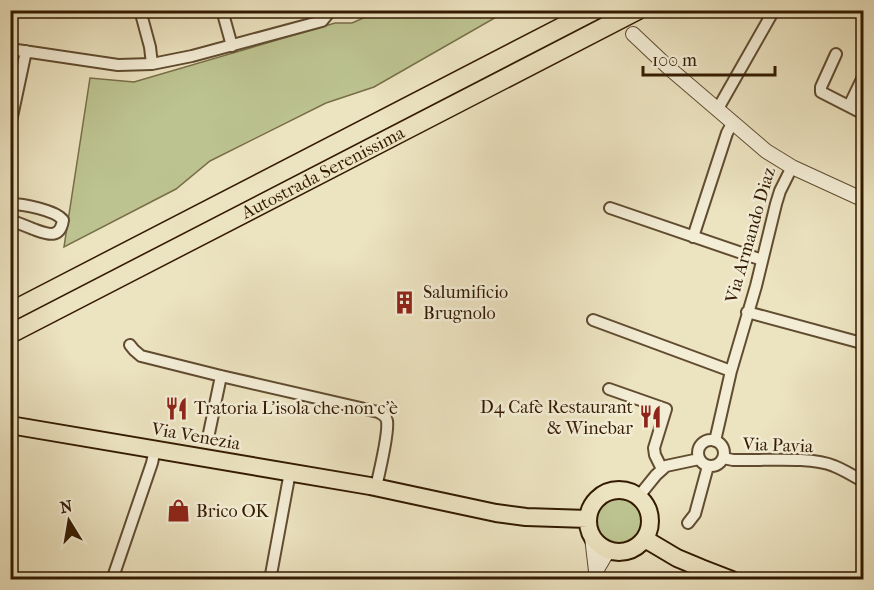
<svg xmlns="http://www.w3.org/2000/svg" width="874" height="590" font-family="'IM FELL French Canon',serif">
	<rect width="100%" height="100%" fill="#ece3c0"/>
	<filter id="stains"><feTurbulence type="fractalNoise" baseFrequency=".00333" numOctaves="4"/><feColorMatrix values="0 0 0 0 .2 0 0 0 0 .09 0 0 0 0 .02 0 0 0 .5 -.17"/></filter>
	<radialGradient id="worn" r=".72"><stop offset=".6" stop-color="#630" stop-opacity="0"/><stop offset="1" stop-color="#630" stop-opacity=".3"/></radialGradient>
	<path fill="#bcc390" stroke="#786e48" stroke-width="1.5" d="M379,11H502L500,15L374,87L326,103L210,161L176,189L64,247L90,78L134,82L335,23H352Z
		M594 520a25 25 0 1 1 50 0a25 25 0 1 1-50 0Z"/>
	<g fill="none" stroke-linecap="round" stroke-linejoin="round">
		<defs>
			<path id="minor" d="M140,10L150,47L152,64
				M222,10L232,46
				M10,49L118,65L152,64L192,56L322,21L331,10
				M836,54L821,87V92L864,114
				M849,106L864,75
				M717,109L720,105L774,10
				M10,126L26,51
				M10,204C23,204 55,210 63,220C60,240 47,234 33,229C26,226 18,223 10,220
				M610,208L762,260
				M693,237L727,133L733,122
				M747,312L858,342L864,345
				M593,320L731,371
				M130,345L134,350L141,356L221,376L378,412C383,414 386,416 387,421C389,433 379,474 376,487
				M609,389L666,409L654,448L655,455L662,469
				M208,438L221,376
				M698 453a13 13 0 1 1 26 0a13 13 0 1 1-26 0Z
				M715,441L731,371L756,286L776,204L780,191L792,167
				M723,458L733,460C760,461 811,456 834,466C844,470 854,476 864,482
				M639,496L656,475L666,466L699,459
				M688,523L695,514L708,466
				M112,580L152,463L155,449
				M270,580L290,472"/>
			<path id="tertiary" d="M633,34L669,68L766,151L792,167L864,200
				M592,537L596,571L595,580
				M596,571L606,554L611,551"/>
			<path id="primary" d="M10,425L370,486L496,513L526,517L588,519
				M588 521a31 31 0 1 1 62 0a31 31 0 1 1-62 0Z
				M645,539L677,558L701,568L732,580"/>
			<g id="motorway">
				<path d="M10,312L595,10"/>
				<path id="s1" d="M10,334L638,10"/>
			</g>
		</defs>
		<use href="#minor" stroke="#614c30" stroke-width="14"/>
		<use href="#tertiary" stroke="#614c30" stroke-width="16"/>
		<use href="#primary" stroke="#331a00" stroke-width="20"/>
		<use href="#motorway" stroke="#331a00" stroke-width="21"/>
		<use href="#minor" stroke="#f3edd6" stroke-width="10"/>
		<use href="#tertiary" stroke="#f3edd6" stroke-width="14"/>
		<use href="#primary" stroke="#ece3c0" stroke-width="16"/>
		<use href="#motorway" stroke="#ece3c0" stroke-width="18"/>
	</g>
	<defs>
		<symbol id="building-bare" viewBox="-9 -9 18 18"><path d="M-4-6H4V6H1V3H-1V6H-4ZM-2.5-4.3h1.7v1.8h-1.7ZM.8-4.3h1.7v1.8H.8ZM-2.5-1h1.7V.8h-1.7ZM.8-1h1.7V.8H.8Z" fill="#8f2418" stroke="#f3edd6" stroke-width="2.5" paint-order="stroke"/></symbol>
		<symbol id="restaurant-bare" viewBox="-9 -9 18 18"><path d="M-5-6h1v4h1v-4h1v4h1v-4h1v5L-1.5 .5V6h-2V.5L-5-1ZM5-6V6H3V1.5H1.5Q1.5-4 5-6Z" fill="#8f2418" stroke="#f3edd6" stroke-width="2.5" paint-order="stroke"/></symbol>
		<symbol id="shop-bare" viewBox="-9 -9 18 18"><path d="M-5-2.5h2.3a2.7 3.5 0 0 1 5.4 0H5L5.5 6h-11ZM-1.5-2.5h3a1.5 2.3 0 0 0-3 0Z" fill="#8f2418" stroke="#f3edd6" stroke-width="2.5" paint-order="stroke"/></symbol>
	</defs>
	<g fill-rule="evenodd">
		<use href="#building-bare" x="388" y="286" width="33" height="33"/>
		<use href="#restaurant-bare" x="160" y="392" width="33" height="33"/>
		<use href="#restaurant-bare" x="634" y="400" width="33" height="33"/>
		<use href="#shop-bare" x="162" y="494" width="33" height="33"/>
	</g>
	<g text-anchor="middle" stroke-width="5" stroke-linejoin="round" paint-order="stroke">
		<g font-size="18" fill="#331a00" stroke="#f3edd6">
			<text dy="6" stroke="none"><textPath href="#s1" startOffset="352">Autostrada Serenissima</textPath></text>
			<text transform="translate(750 235) rotate(-74)" y="6">Via Armando Diaz</text>
			<text transform="translate(196 436) rotate(10)" y="6">Via Venezia</text>
			<text transform="translate(778 445) rotate(2)" y="6">Via Pavia</text>
		</g>
		<g font-size="18" fill="#331a00" stroke="#f3edd6" text-anchor="start">
			<text x="423" y="298">Salumificio<tspan x="423" dy="21">Brugnolo</tspan></text>
			<text x="633" y="413" text-anchor="end">D4 Cafè Restaurant<tspan x="633" dy="21">&amp; Winebar</tspan></text>
			<text x="194" y="414">Tratoria L'isola che non c'è</text>
			<text x="196" y="517">Brico OK</text>
		</g>
	</g>
	<rect width="874" height="590" fill="none" stroke="#ece3c0" stroke-width="36"/>
	<rect x="12" y="12" width="850" height="566" fill="none" stroke="#331a00" stroke-width="3"/>
	<rect x="18" y="18" width="838" height="554" fill="none" stroke="#331a00" stroke-width="1.5"/>
	<g transform="translate(69 521) rotate(349)" stroke="#f3edd6" stroke-width="4.5" paint-order="stroke">
	<path d="M0-4.5L10 22L0 15L-10 22Z" fill="#331a00"/>
	<text y="-9" font-size="16" font-weight="bold" text-anchor="middle" fill="#331a00">N</text>
	</g>
	<path d="M643 66v9h132v-9" fill="none" stroke="#331a00" stroke-width="3"/>
	<text x="652" y="66" font-size="18" fill="#331a00" stroke="#f3edd6" stroke-width="4.5" paint-order="stroke">100 m</text>
	<rect width="100%" height="100%" filter="url(#stains)"/>
	<rect width="100%" height="100%" fill="url(#worn)"/>
</svg>
